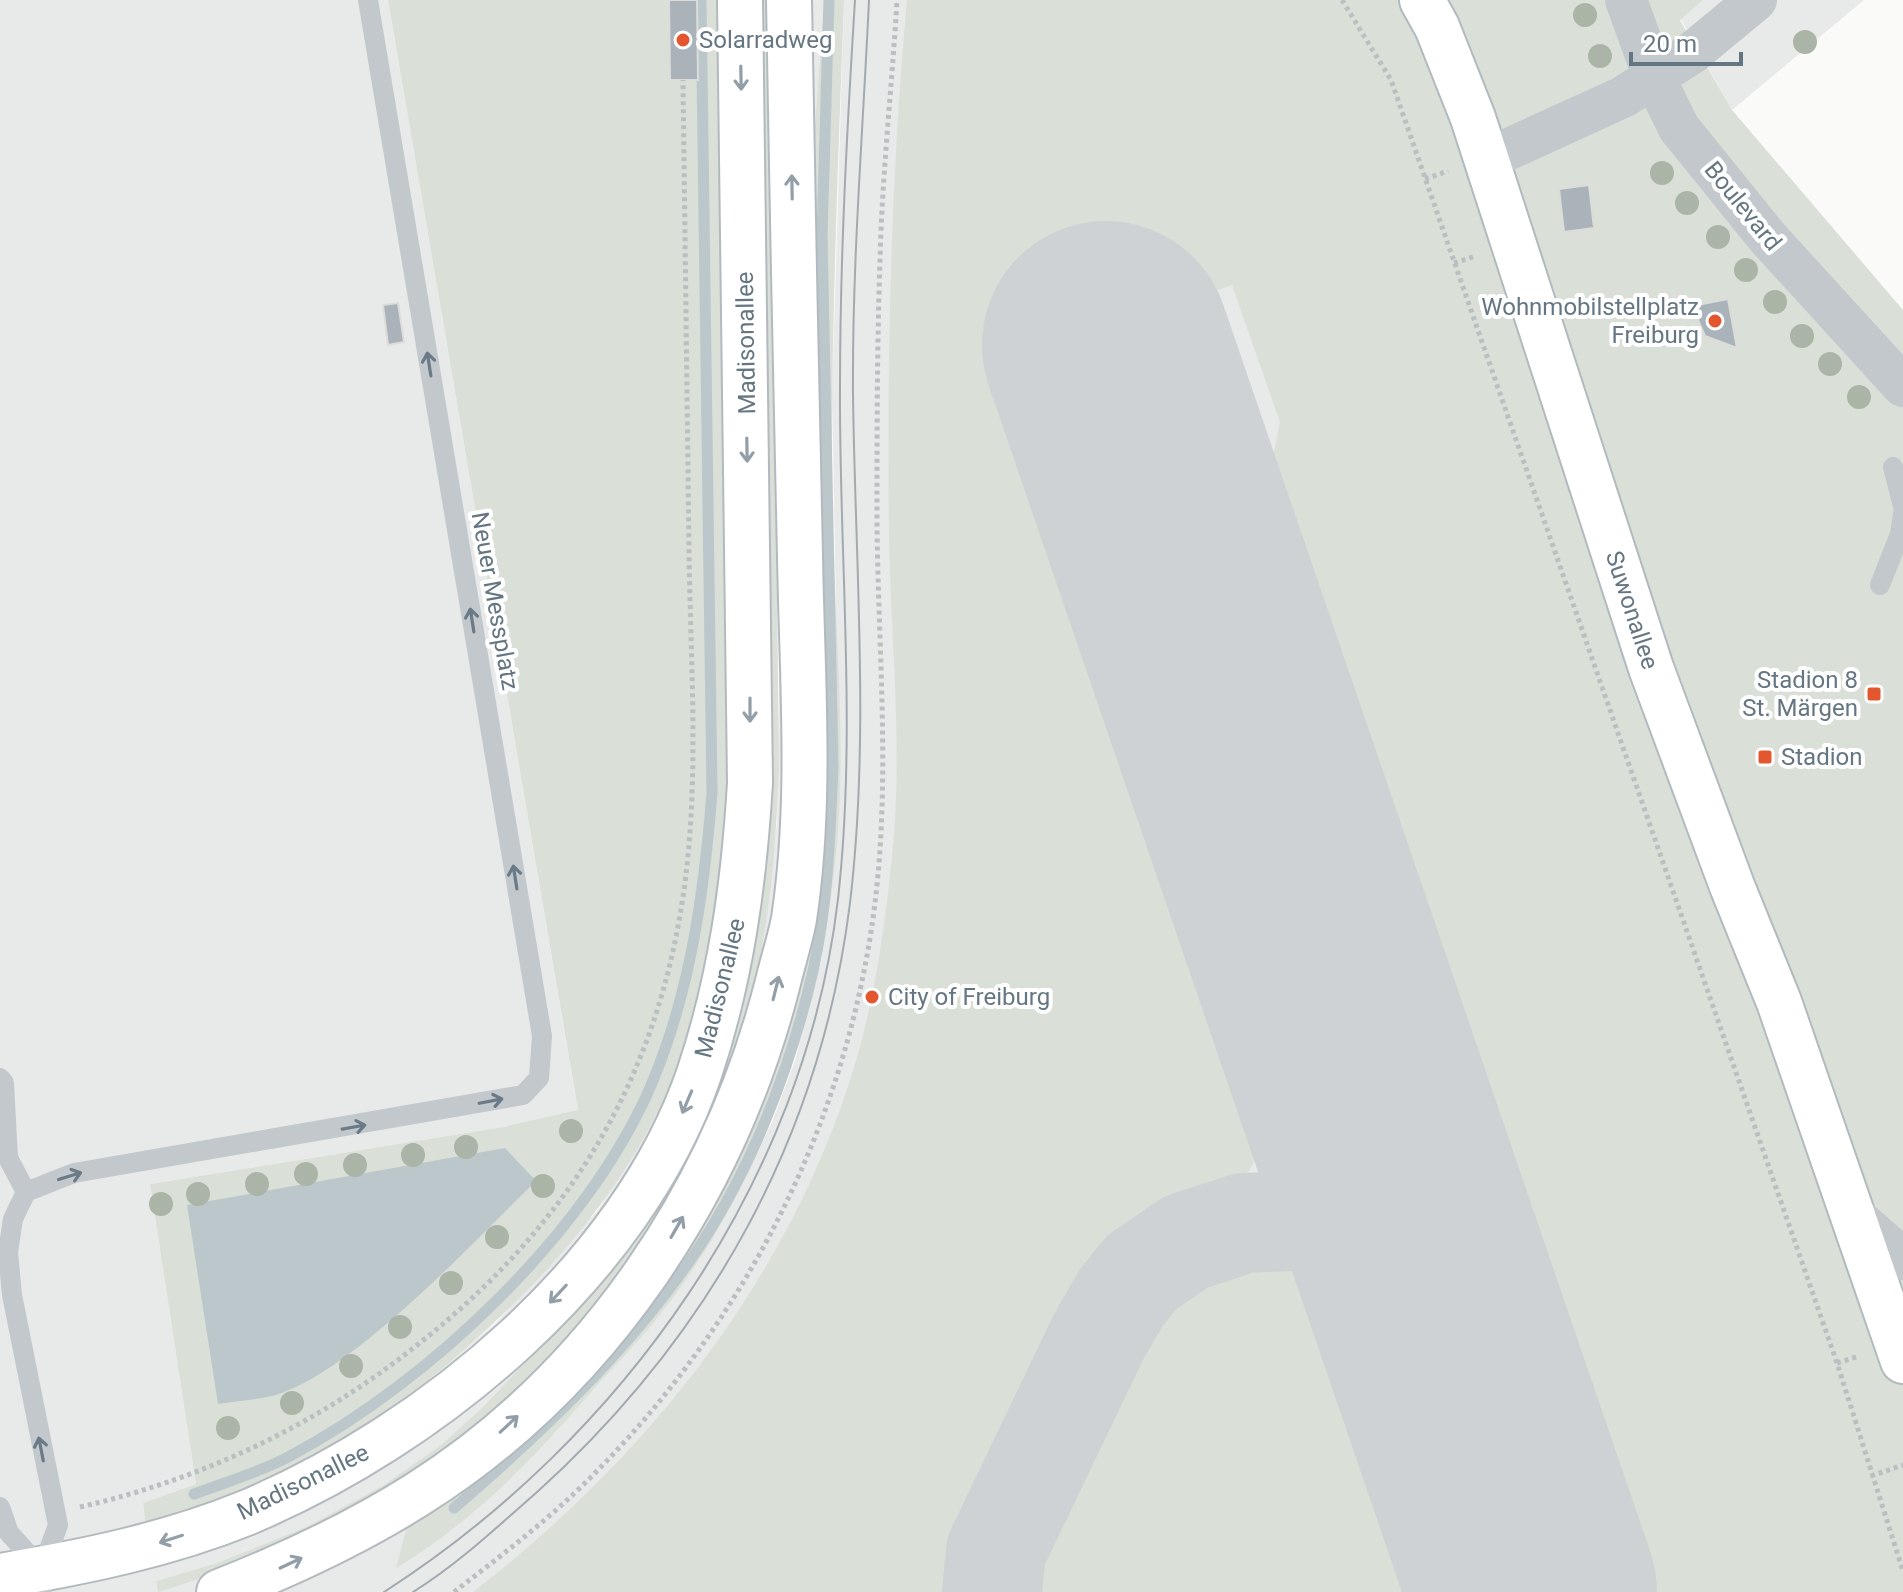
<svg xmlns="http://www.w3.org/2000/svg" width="1903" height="1592" font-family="Roboto,sans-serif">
	<rect width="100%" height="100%" fill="#fafaf8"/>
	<path fill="#e8e9e9" d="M0,0H388L578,1111L503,1127L150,1184L196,1484L143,1503L146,1527L410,1396L496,1323L598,1210L661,1105L702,987L752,941L557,1328L483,1407L441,1445L382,1486L306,1527L217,1563L156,1581L158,1591L386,1497L570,1338L734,1059L764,939L777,822L780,640L770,0H824L810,195L824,806L742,1148L669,1277L477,1508L556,1432L664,1310L732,1203L772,1122L795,1061L822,957L836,853L839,766L832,394L844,0H1330L1903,1592H0Z
		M1670,0H1864L1732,110Z"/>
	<path fill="#dadfd7" d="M388,0H720L730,778C723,888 709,1006 660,1107C609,1211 530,1295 442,1369C416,1391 389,1414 361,1432C294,1474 219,1501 146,1528L143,1503L196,1484L150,1184L503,1127L578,1110Z
		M759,0H770L779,761C776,861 767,964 734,1059C676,1230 541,1401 387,1496C366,1508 342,1517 321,1527C267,1552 216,1575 158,1592L156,1581L217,1563L306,1527L382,1486L441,1445L483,1407L557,1328L721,1059Z
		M824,0H844C838,164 831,328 832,493C833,613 848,736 836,856C819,1020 764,1179 663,1311C642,1338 617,1363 594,1389C537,1455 472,1523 396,1568L408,1523L669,1277L742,1148L788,1015L810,195Z
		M907,0H1703L1680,20L1732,110L1903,310V1592H1620L1258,534L1280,422L1232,285L1018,361L1269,1085L1263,1145L1249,1171L1203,1215L1133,1254L1097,1303L978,1558L971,1592H473C645,1459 786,1284 852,1074C876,998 887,914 894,834C902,734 890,631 889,530C887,353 891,176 907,0Z
		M1246,1256L1295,1265L1337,1292L1440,1592H1011L1015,1576L1135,1318C1168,1272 1190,1262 1246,1256Z"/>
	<path fill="#bbc7cb" d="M505,1148L536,1181C476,1239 350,1376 272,1396C255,1400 235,1401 218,1404L187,1205Z"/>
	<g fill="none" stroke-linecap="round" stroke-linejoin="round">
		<path stroke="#bbc7cb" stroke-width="11" d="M194,1494C226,1482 261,1472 290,1456C430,1382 590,1230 652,1083C691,990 704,892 712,793L701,0
			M454,1508C540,1434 626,1353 691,1259C749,1175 790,1071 813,971C828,905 830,834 833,767L822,235L829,0"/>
		<path stroke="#ced2d4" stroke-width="100" d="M992,1592L996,1551L1099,1336L1121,1298L1142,1272L1186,1242L1244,1223L1313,1220L1366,1225L1400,1239L1423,1269"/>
		<path stroke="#ced2d4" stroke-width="248" d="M1106,345L1533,1592"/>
	</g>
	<path fill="#aab3b9" stroke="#dcdcda" stroke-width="2" d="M669,0H697L698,80H670Z
		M1589,185L1594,228L1564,232L1559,189Z
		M1728,299L1737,348L1705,336L1692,306Z
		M398,303L404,342L388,345L383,305Z"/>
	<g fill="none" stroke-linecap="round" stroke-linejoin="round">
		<defs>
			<path id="secondary" d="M1422,0L1437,27L1473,118L1651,668L1732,886L1779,1002L1903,1361
				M0,1576C84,1562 167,1545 246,1513C432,1435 632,1270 699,1074C731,979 744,883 750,783L740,0
				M219,1592C288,1565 355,1534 418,1494C600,1379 726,1188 778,982C783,961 790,940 794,919C812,800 802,677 800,557C796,371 792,186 789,0"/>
		</defs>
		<use href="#secondary" stroke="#b3babf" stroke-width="48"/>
		<path stroke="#bbbfc2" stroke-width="5" stroke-dasharray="4 4" stroke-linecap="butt" d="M1342,0L1391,80L1837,1363L1903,1571
			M1425,179L1448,171
			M1454,263L1476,256
			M1837,1363L1859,1356
			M1871,1476L1903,1465
			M80,1507C207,1478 320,1423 421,1342C601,1199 685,1022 692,793C695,712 690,630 689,549C687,393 685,236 683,80
			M454,1592C502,1555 551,1518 594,1474C756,1311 861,1093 879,863C888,749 878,636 877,523C877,436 877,348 880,261C882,174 892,87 897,0"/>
		<path stroke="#c3c8cc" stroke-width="20" d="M1893,467L1903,506
			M1880,585L1900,534L1903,514
			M0,1078L4,1083L8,1158L26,1192
			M0,1507L9,1533L42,1569
			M42,1592V1569L58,1525L12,1295L8,1252L13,1219L26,1192L74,1173L523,1095L539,1078L542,1036L368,0"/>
		<path stroke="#c3c8cc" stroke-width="42" d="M1626,0L1654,77L1679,128L1768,238L1903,386
			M1487,159L1623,97L1692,53L1756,0
			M1854,1216L1903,1259"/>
		<use href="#secondary" stroke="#fff" stroke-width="44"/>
		<path stroke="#a2aab0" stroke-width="2" d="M384,1592C622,1439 805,1183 838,899C857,729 839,557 840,388C840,258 847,129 855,0
			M413,1592C457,1565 497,1527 536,1493C710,1336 821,1137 850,903C870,735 855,563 853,394C852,263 863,131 869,0"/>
	</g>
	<g fill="#aab4a7">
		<circle cx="1585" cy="15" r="12"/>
		<circle cx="1805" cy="42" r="12"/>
		<circle cx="1600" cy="56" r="12"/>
		<circle cx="1662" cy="173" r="12"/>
		<circle cx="1687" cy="203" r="12"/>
		<circle cx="1718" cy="237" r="12"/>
		<circle cx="1746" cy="270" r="12"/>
		<circle cx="1775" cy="302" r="12"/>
		<circle cx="1802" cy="336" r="12"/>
		<circle cx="1830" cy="364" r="12"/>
		<circle cx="1859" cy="397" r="12"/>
		<circle cx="571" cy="1131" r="12"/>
		<circle cx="466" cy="1147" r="12"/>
		<circle cx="413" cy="1155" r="12"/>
		<circle cx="355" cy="1165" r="12"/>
		<circle cx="306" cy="1174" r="12"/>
		<circle cx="257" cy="1184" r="12"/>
		<circle cx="543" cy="1186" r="12"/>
		<circle cx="198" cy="1194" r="12"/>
		<circle cx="161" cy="1204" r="12"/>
		<circle cx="497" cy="1237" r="12"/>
		<circle cx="451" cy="1283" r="12"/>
		<circle cx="400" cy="1327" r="12"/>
		<circle cx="351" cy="1366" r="12"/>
		<circle cx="292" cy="1403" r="12"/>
		<circle cx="228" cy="1428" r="12"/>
	</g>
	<defs><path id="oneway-shaft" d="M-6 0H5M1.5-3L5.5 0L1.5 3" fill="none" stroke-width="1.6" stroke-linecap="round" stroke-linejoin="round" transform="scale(2)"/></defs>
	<g stroke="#939fa8">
		<use href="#oneway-shaft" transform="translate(741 78) rotate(89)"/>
		<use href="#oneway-shaft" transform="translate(792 187) rotate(-91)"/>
		<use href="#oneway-shaft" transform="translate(747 450) rotate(89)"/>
		<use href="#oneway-shaft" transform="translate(750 710) rotate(90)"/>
		<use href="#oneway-shaft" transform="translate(776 988) rotate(-76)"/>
		<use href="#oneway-shaft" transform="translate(687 1102) rotate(113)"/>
		<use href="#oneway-shaft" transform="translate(677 1227) rotate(-60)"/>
		<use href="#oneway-shaft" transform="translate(558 1294) rotate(133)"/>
		<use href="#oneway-shaft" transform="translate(509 1424) rotate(-43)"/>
		<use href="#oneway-shaft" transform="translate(171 1539) rotate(162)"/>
		<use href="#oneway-shaft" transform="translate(291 1563) rotate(-25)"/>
	</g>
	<g stroke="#6a7a87">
		<use href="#oneway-shaft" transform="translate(429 364) rotate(-99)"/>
		<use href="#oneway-shaft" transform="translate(472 620) rotate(-99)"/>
		<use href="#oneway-shaft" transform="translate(515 877) rotate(-99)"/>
		<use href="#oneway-shaft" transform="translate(491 1101) rotate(-11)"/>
		<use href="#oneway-shaft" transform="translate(354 1127) rotate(-10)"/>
		<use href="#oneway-shaft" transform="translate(70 1176) rotate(-17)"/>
		<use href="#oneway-shaft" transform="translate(41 1449) rotate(-101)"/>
	</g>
	<g fill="#e4572e" stroke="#fff" stroke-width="3">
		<circle cx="683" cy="40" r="8"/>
		<circle cx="1715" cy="321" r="8"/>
		<rect x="1866" y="686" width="16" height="16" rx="4"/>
		<rect x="1757" y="749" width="16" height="16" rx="4"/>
		<circle cx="872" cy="997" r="8"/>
	</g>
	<g text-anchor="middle" stroke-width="8" stroke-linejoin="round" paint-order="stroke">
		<g font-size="24" fill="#657683" stroke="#fff" text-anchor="start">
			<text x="699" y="48">Solarradweg</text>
			<text x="1699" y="315" text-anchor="end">Wohnmobilstellplatz<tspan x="1699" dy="28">Freiburg</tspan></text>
			<text x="1858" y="688" text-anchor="end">Stadion 8<tspan x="1858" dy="28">St. Märgen</tspan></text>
			<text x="1781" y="765">Stadion</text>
			<text x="888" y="1005">City of Freiburg</text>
		</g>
		<g font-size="24" fill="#657683" stroke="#fff">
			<text transform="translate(1743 206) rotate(51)" y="8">Boulevard</text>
			<text transform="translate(746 343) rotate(-91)" y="8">Madisonallee</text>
			<text transform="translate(495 601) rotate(80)" y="8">Neuer Messplatz</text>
			<text transform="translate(1632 610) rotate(72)" y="8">Suwonallee</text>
			<text transform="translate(720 988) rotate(-76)" y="8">Madisonallee</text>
			<text transform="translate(303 1482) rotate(-26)" y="8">Madisonallee</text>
		</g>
	</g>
	<path d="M1631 52v12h110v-12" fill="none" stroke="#657683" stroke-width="4"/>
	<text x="1643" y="52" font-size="24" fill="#657683" stroke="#ffffff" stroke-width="6" paint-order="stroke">20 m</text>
</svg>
